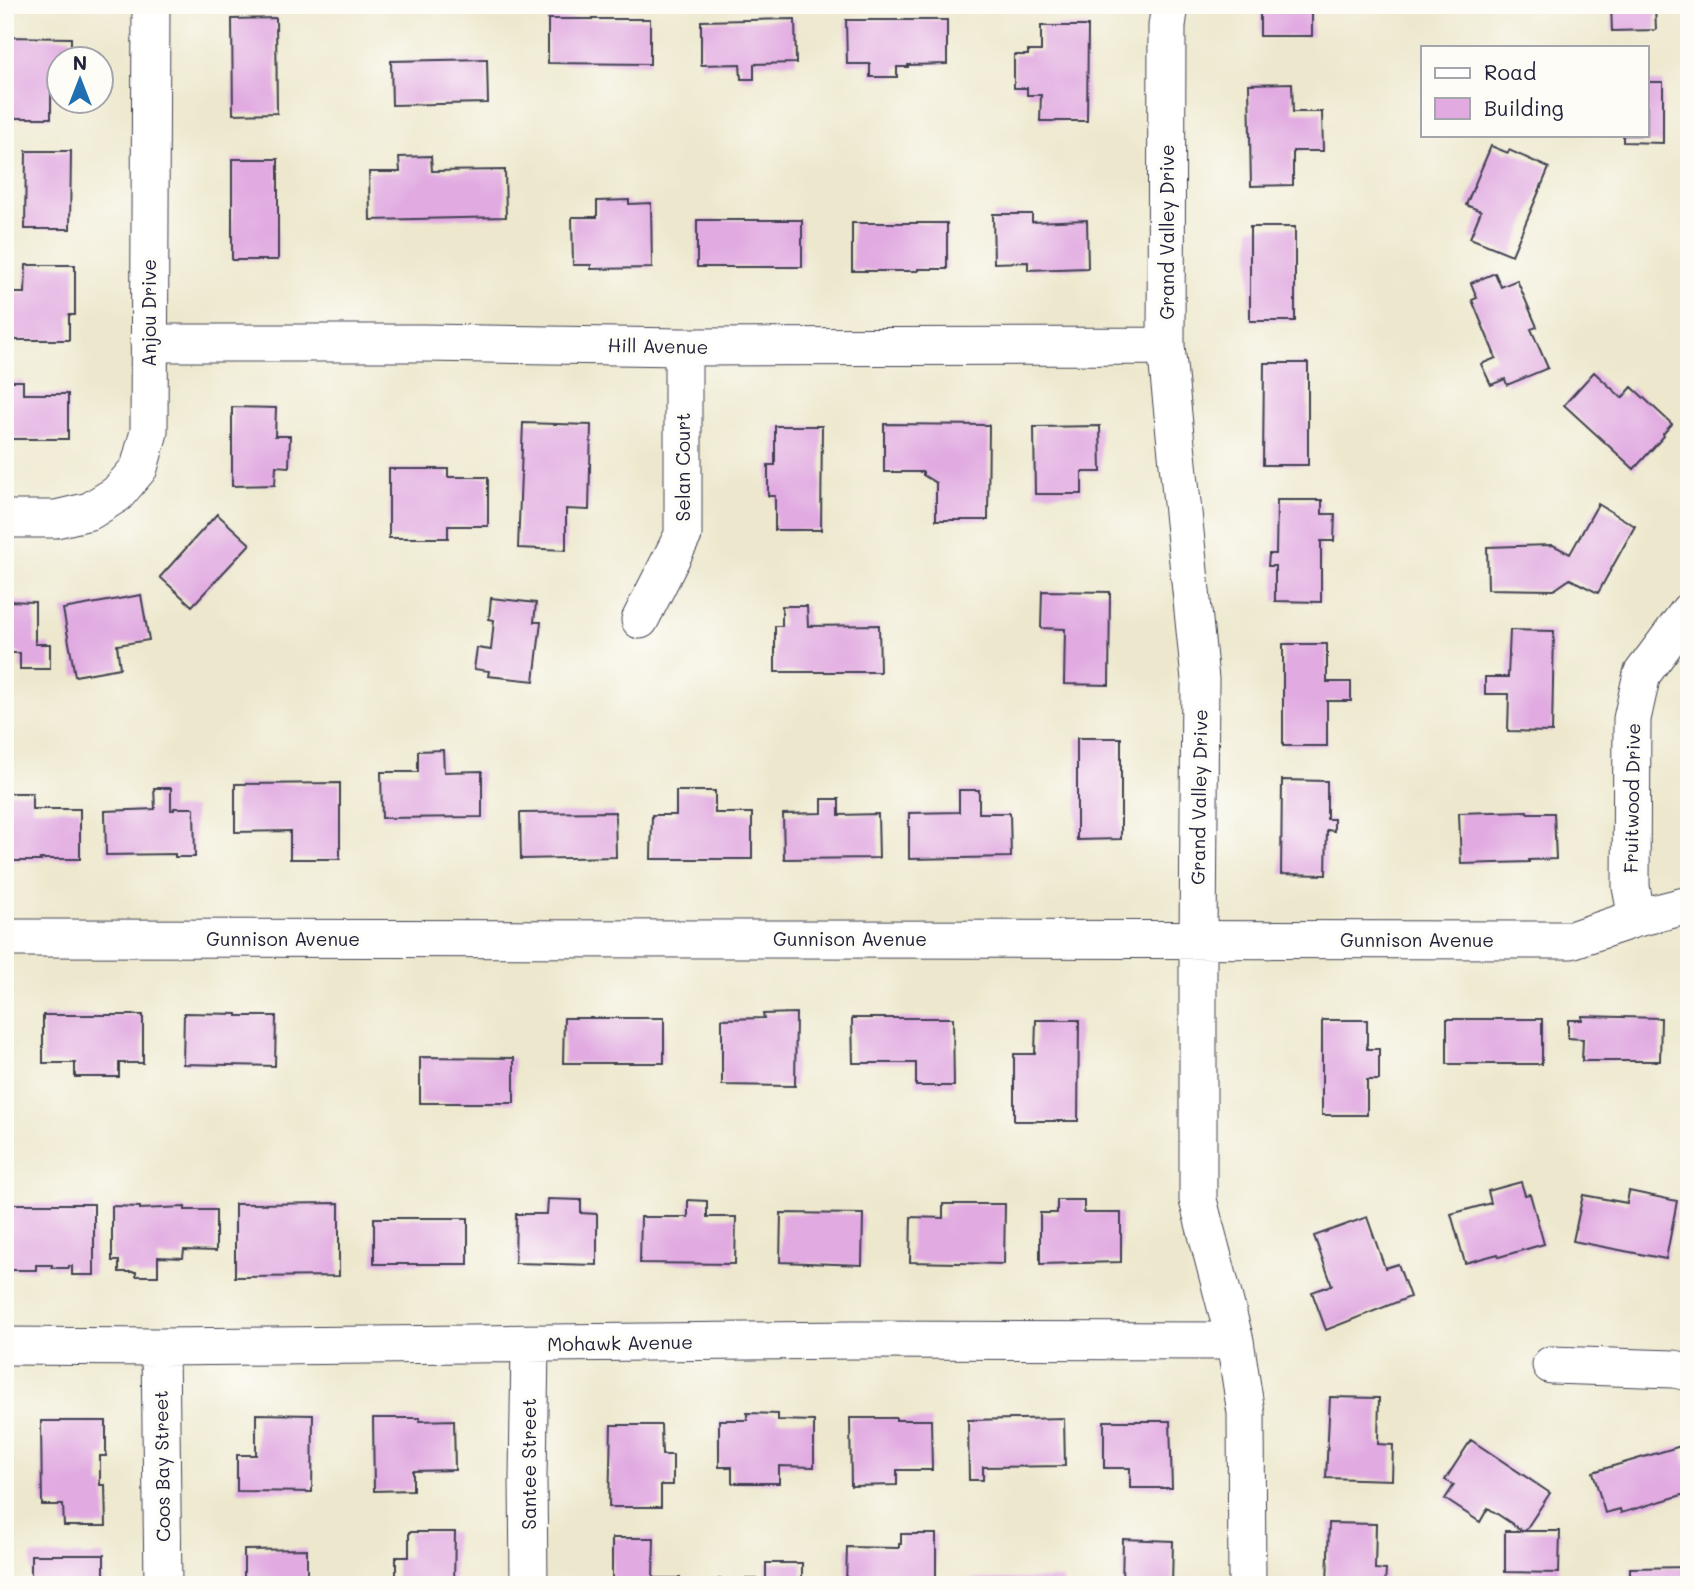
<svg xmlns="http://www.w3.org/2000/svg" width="1694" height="1590" font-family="Mali,sans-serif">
	<rect width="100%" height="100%" fill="#fdfcf7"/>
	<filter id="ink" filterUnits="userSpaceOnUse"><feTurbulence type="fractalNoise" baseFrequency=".0143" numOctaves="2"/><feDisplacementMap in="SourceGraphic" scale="14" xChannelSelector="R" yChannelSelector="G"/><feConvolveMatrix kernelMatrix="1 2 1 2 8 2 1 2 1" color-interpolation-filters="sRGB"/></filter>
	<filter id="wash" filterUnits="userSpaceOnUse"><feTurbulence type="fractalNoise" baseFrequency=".00686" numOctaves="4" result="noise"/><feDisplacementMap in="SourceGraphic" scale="28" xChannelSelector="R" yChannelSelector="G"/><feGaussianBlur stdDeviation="1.57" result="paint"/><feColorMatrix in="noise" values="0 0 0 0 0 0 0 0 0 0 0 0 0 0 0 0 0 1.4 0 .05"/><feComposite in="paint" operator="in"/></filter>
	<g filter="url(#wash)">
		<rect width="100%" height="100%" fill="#ede8cd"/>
		<g id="blocks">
			<path fill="#e1aae1" d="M1260,5H1312V36H1260Z
				M1611,5H1655L1656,30L1612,31Z
				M276,18L277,113L233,114L232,19Z
				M548,19H650V64L548,63Z
				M795,19L796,63L754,64V79H741L740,64L701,65V21Z
				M846,20H947V64L908,65V67H897V77H870V64H847Z
				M1041,26H1088L1087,121H1040L1041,95H1027V88H1014V55H1028V51H1041Z
				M5,37L71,38V60H60V79H51V118H5Z
				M487,59L488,103L392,105L391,61Z
				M1647,82H1663V143L1623,142V135H1647Z
				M1292,83L1293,112H1322L1323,151H1293V185L1251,186L1249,84Z
				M1491,146L1508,153L1509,150L1549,168L1512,255L1470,238L1481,211L1466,205Z
				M26,151H71L70,229H25Z
				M431,156L432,171L505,170L506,217L370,220L369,172H400L399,157Z
				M232,159H278V260H232Z
				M629,200V204L651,203L652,268L591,269V265H573L572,217H597V201Z
				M993,214H1032V222L1087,220L1088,268L1028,270V262L994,263Z
				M697,220H802V267H697Z
				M852,223H947V269H918V271H852Z
				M1250,227H1295V321H1250Z
				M26,265H75V315H69V340H10V293H25Z
				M1495,273L1501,287L1517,280L1537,327L1531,329L1548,368L1507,385L1505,379L1491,385L1481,364L1496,358L1472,300L1477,298L1471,283Z
				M1264,363H1308V465H1263Z
				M1594,372L1622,398L1632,387L1672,424L1663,434L1664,436L1634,469L1564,405Z
				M5,381H23V394H68V439H5Z
				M232,407L276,408L275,436H290L289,467L276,466L275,485L232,486Z
				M523,423L591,425L589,510L566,509V550L518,548Z
				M884,424L989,425L988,520H936V483L923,475V472H884Z
				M775,426H822L821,530H775V496H768V465H775Z
				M1100,426L1101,472H1082V494H1035L1034,427Z
				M389,469H448V477H488V526H448V538H389Z
				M1277,500H1322V514H1335L1334,541H1321V602L1275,601V566H1268L1269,554H1276Z
				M1598,504L1635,526L1598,593L1570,579L1554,590L1488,589L1487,547L1553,545L1570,554Z
				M217,514L250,544L192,606L160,577Z
				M1042,591L1110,592L1109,685L1064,684L1065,629L1041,628Z
				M141,595L149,640L117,645L120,668L75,676L63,609Z
				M491,598L536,603L534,622H541L534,681L488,676L489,671L474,669L477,648L491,650L494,620L489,619Z
				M5,601L35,602V644H50V669H20V653H5Z
				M782,606H807L808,626L879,625L880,672H775V626H782Z
				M1510,630L1554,631L1552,732L1508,731L1509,694H1485V677H1508Z
				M1283,644H1327V682H1351V701H1327V746H1283Z
				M1077,738H1121V839L1077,840Z
				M443,750L444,772L482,771V817L382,818L381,772H418V751Z
				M1282,780L1327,781V819H1334V831L1327,830L1326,875L1281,874Z
				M340,783V859H290V831L235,832V784Z
				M154,788H171V810H174V808H194L195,857H175V854L106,855L105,811L155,809Z
				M959,790H979V813H1010L1011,857L909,859V813L959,812Z
				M676,791H715V813H752V859H651L652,815H676Z
				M5,793H32V809H80V859H40L41,861H5Z
				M822,799H839V815L878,814L879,858L784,859L783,814L822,813Z
				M1527,811V813H1554L1556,859L1529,860V862L1461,864L1459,813Z
				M615,812L616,857L521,859L520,813Z
				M184,1013L237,1014V1016H276L275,1066L183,1064Z
				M796,1013L795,1086L722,1085V1019L764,1018L763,1014Z
				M43,1015H143V1063H119V1077H75V1063H43Z
				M1582,1016L1661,1018L1660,1061H1582L1583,1039L1568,1038V1020H1582Z
				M564,1018H664V1063H563Z
				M852,1018H953L954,1086H916V1063H853Z
				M1447,1019H1542V1064H1447Z
				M1036,1020H1079L1078,1121H1014V1054H1035Z
				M1322,1020H1367V1049H1379V1080H1367V1115H1322Z
				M420,1057L514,1058V1103H420Z
				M1521,1182L1525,1195L1530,1194L1544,1244L1499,1257L1498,1254L1465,1263L1451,1214L1491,1203L1488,1191Z
				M1629,1191L1677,1201L1666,1259L1573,1241L1583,1195L1627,1203Z
				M548,1199L581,1200V1213L597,1214V1265L515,1263L516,1214H547Z
				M688,1200L707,1201V1217H736L735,1264L640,1263L641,1217H688Z
				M1057,1200H1084V1213H1121V1262L1040,1264V1213H1057Z
				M339,1203V1276L235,1277V1204Z
				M5,1204H94V1275H72V1266H69V1268H52V1265H36V1270H5Z
				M943,1204H1005L1004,1264L910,1262L911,1217L943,1218Z
				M112,1206L140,1207V1209L185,1207V1210H216V1251L184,1250L183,1258L158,1257V1276H136V1272H119V1261H112Z
				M781,1213L863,1214L862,1265L780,1262Z
				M1367,1217L1385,1268L1398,1264L1410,1297L1326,1330L1312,1292L1332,1285L1314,1236Z
				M374,1218H468V1264H374Z
				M1330,1397L1379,1398L1378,1444L1393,1445L1392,1480L1326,1478Z
				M747,1413L778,1414V1420L814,1421V1467L779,1466V1483H732V1467H719V1420H747Z
				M256,1414L313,1415L312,1492L237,1491V1455H256Z
				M373,1418H420V1421L454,1420L455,1470L413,1471V1490L374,1491Z
				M850,1418H896V1420H931L932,1470H897V1485L851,1486Z
				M1064,1418L1065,1466L983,1467V1480H969L968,1420Z
				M41,1421H106V1456H100V1485H105L106,1526H64L63,1505H42Z
				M1104,1421H1170L1172,1488H1130V1468H1104Z
				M611,1425H661L662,1455H673V1485H661V1507H609Z
				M1471,1440L1550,1493L1525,1531H1560L1559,1573L1505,1572V1531H1523L1488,1508L1480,1522L1445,1499L1454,1485L1445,1480Z
				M1681,1446L1689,1472V1493L1621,1513L1620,1509L1605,1513L1593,1472Z
				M1329,1523L1376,1524L1375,1569L1386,1570L1385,1585H1327Z
				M409,1532H455L454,1585L396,1583V1557H409Z
				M901,1534H936V1585H846L847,1547L899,1548V1544H901Z
				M612,1538H654L653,1578H680V1585H615V1583H612Z
				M1123,1539L1173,1541L1172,1585H1122Z
				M307,1549V1585H244V1550Z
				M31,1555H104V1585H31Z
				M766,1563H802V1579H814V1585H719V1579H766Z
				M1689,1567V1585H1630V1568Z
				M968,1579H1063V1585H968Z"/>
		</g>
	</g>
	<g filter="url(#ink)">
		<use href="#blocks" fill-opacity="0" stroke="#404051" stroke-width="2"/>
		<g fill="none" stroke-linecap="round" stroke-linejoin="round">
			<defs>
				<path id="street" d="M1170,5L1167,26L1166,346L1200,679L1198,939V1200L1235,1341L1246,1413L1247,1585
					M149,343H424L683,347L1166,346
					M5,519H56L90,511L117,494L139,468L149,432L151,5
					M640,620L683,535V347
					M1637,918L1631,887L1632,719L1642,674L1689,611
					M5,938L1571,940L1637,918L1689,905
					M5,1346L160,1347L854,1340L1235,1341
					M160,1347L163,1585
					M1551,1365L1674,1369L1689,1372
					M529,1585L528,1477L530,1344"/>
			</defs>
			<use href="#street" stroke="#404051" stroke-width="39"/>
			<use href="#street" stroke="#fff" stroke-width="37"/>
		</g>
	</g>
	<g text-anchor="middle" stroke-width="7" stroke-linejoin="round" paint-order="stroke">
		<g font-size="19" fill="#22223b" stroke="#fdfcf7">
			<text transform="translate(1167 232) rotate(-90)" y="7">Grand Valley Drive</text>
			<text transform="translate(149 313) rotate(-90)" y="7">Anjou Drive</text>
			<text transform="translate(658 346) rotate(1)" y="7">Hill Avenue</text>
			<text transform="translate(683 467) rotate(-90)" y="7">Selan Court</text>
			<text transform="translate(1199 797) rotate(-89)" y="7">Grand Valley Drive</text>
			<text transform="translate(1632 798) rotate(-89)" y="7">Fruitwood Drive</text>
			<text x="283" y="946">Gunnison Avenue</text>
			<text x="850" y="946">Gunnison Avenue</text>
			<text x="1417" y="947">Gunnison Avenue</text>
			<text transform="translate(620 1343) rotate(-1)" y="7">Mohawk Avenue</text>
			<text transform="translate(529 1464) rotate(-90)" y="7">Santee Street</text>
			<text transform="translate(162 1466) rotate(-91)" y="7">Coos Bay Street</text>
		</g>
	</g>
	<rect width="1694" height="1590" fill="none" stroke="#fdfcf7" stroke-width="28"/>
	<rect x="1421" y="46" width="228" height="91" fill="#fdfcf7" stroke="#a5a5ac" stroke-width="2"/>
	<rect x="1435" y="68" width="35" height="10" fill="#ffffff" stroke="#a5a5ac" stroke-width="2"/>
	<text x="1484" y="80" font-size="21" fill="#22223b">Road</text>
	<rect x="1435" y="98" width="35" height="21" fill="#e1aae1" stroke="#a5a5ac" stroke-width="2"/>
	<text x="1484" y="116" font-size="21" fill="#22223b">Building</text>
	<g transform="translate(80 80)"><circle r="33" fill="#fdfcf7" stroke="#a5a5ac" stroke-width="2"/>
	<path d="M0-5L12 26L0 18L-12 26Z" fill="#1f6fb2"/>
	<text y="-10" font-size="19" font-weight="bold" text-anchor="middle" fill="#22223b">N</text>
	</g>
</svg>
